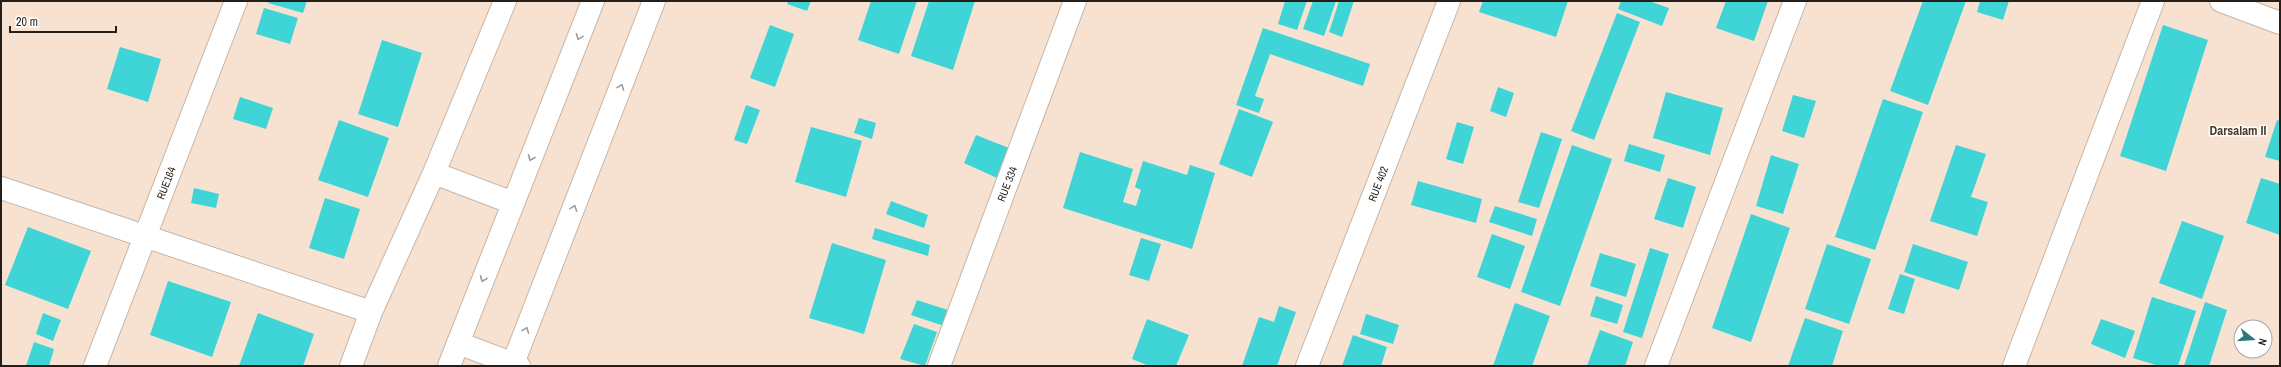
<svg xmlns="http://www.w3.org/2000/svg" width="2281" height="367" font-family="'Archivo Narrow',sans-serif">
	<rect width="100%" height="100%" fill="#f7e2d2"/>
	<path fill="#3fd4d6" d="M269,1H307L303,13L268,3Z
		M788,1H811L807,11L787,4Z
		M871,1H917L899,54L858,40Z
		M929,1H975L953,70L911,56Z
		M1285,1H1307L1297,30L1278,24Z
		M1313,1H1336L1324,36L1303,29Z
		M1339,1H1354L1342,37L1329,32Z
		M1483,1H1568L1556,37L1479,12Z
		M1621,1H1649L1669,8L1662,26L1618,9Z
		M1726,1H1768L1754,41L1716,28Z
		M1923,1H1966L1928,105L1890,91Z
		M1980,1H2009L2003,20L1977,12Z
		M264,8L298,18L290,44L256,34Z
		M1617,13L1640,22L1594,140L1571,131Z
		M770,25L794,34L775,87L750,78Z
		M2163,25L2208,40L2166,171L2120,156Z
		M1263,28L1370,64L1363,86L1270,54L1255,96L1264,99L1259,113L1236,105Z
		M382,40L422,53L398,127L358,114Z
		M120,47L161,59L148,102L107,89Z
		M1498,87L1514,93L1506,117L1490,111Z
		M1666,92L1723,108L1710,155L1653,138Z
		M1793,95L1816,101L1804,138L1782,131Z
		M240,97L273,108L266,129L233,119Z
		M1883,99L1923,112L1875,250L1835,237Z
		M746,105L760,110L747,144L734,140Z
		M1239,109L1273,122L1252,177L1219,164Z
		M859,118L876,123L872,139L854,133Z
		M339,120L389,138L368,197L318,180Z
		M2277,120L2280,121V161L2265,157Z
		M1457,122L1474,127L1463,164L1446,159Z
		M811,127L862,141L846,197L795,182Z
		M1541,132L1562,139L1539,208L1518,202Z
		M976,135L1009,148L997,178L964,163Z
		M1629,144L1665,155L1660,172L1624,161Z
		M1572,145L1612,159L1560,306L1521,292Z
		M1956,145L1986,154L1971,197L1988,202L1977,236L1930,221Z
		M1080,152L1133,169L1123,202L1136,206L1141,190L1135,187L1143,161L1187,175L1190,165L1215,173L1192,249L1063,208Z
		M1771,155L1799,164L1783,214L1756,206Z
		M1668,178L1696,187L1683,228L1654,219Z
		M2261,178L2280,184V235L2246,223Z
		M1418,181L1482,199L1476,223L1411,205Z
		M194,188L219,194L216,208L191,203Z
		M325,198L360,209L344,259L309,248Z
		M891,201L928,215L924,228L886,214Z
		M1495,206L1537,219L1532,236L1489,222Z
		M1751,214L1790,228L1751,342L1712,328Z
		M2182,221L2224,236L2202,299L2159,283Z
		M28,227L91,251L68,309L5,285Z
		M875,228L930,245L928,256L872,239Z
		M1492,234L1525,246L1510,289L1477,277Z
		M1141,238L1161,244L1149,281L1129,275Z
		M832,243L886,260L864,334L809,318Z
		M1827,244L1871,259L1849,324L1805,309Z
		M1913,244L1968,262L1959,290L1904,272Z
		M1650,248L1669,254L1642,338L1623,332Z
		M1600,253L1636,264L1626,297L1590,286Z
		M1900,274L1915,279L1904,314L1888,309Z
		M168,281L231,302L212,357L150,335Z
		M1596,296L1623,305L1617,324L1590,316Z
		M2152,297L2196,311L2178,366H2159L2133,358Z
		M917,300L948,310L944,326L911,315Z
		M2205,302L2227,310L2209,366H2184Z
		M1515,303L1550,316L1532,366H1493Z
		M1279,306L1296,312L1277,366H1242L1259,317L1274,322Z
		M43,313L61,320L53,341L36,334Z
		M258,313L314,334L303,366H239Z
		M1366,314L1399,325L1393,344L1360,334Z
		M1805,318L1843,331L1832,366H1788Z
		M1147,319L1189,335L1176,366H1149L1132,359Z
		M2101,319L2135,331L2125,358L2091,344Z
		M914,324L937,332L925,366L900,359Z
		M1600,330L1633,342L1625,366H1587Z
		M1353,335L1387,347L1381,366H1342Z
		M34,342L54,349L49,366H26Z"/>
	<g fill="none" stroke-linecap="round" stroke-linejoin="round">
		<defs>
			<path id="street" d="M2221,1L2280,23
				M434,173L513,203
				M1,188L371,312
				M458,343L519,366
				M95,366L236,1
				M351,366L371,312L434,173L505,1
				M939,366L1075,1
				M1307,366L1449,1
				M1656,366L1795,1
				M2014,366L2153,1"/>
			<path id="secondary" d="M449,366L593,1
				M512,366L654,1"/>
		</defs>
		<use href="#street" stroke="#c8b5a5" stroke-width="24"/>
		<use href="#secondary" stroke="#c8b5a5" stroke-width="24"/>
		<use href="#street" stroke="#fff" stroke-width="22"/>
		<use href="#secondary" stroke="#fff" stroke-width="22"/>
	</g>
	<defs><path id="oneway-chevron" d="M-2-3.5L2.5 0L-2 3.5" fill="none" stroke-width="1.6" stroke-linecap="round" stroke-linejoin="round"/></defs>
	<g stroke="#9d9a98">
		<use href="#oneway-chevron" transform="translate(579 37) rotate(111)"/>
		<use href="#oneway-chevron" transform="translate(621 87) rotate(-69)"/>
		<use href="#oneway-chevron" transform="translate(531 158) rotate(112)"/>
		<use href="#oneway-chevron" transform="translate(574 208) rotate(-69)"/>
		<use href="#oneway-chevron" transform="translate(483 279) rotate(112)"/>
		<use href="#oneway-chevron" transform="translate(526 330) rotate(-69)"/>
	</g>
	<g text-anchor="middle" stroke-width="3" stroke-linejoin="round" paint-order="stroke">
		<g font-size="11" fill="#261f19" stroke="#fff">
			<text transform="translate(166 183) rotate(-69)" y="4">RUE164</text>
			<text transform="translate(1007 184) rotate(-69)" y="4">RUE 334</text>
			<text transform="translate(1378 184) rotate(-69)" y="4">RUE 402</text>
		</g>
		<g font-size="13" font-weight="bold" fill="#4b3b2d" stroke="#fff">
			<text x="2238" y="135">Darsalam II</text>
		</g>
	</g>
	<rect width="2281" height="367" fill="none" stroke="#261f19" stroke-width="4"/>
	<g transform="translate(2253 339) rotate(107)"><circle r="19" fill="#ffffff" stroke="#a8a5a3"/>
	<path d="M0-3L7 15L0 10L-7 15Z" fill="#2c7677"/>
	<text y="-6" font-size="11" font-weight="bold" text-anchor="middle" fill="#261f19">N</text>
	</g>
	<path d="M10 26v6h106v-6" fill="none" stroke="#261f19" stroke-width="2"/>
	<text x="16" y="26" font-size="12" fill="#261f19" stroke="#ffffff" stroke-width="3" paint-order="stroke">20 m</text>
</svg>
